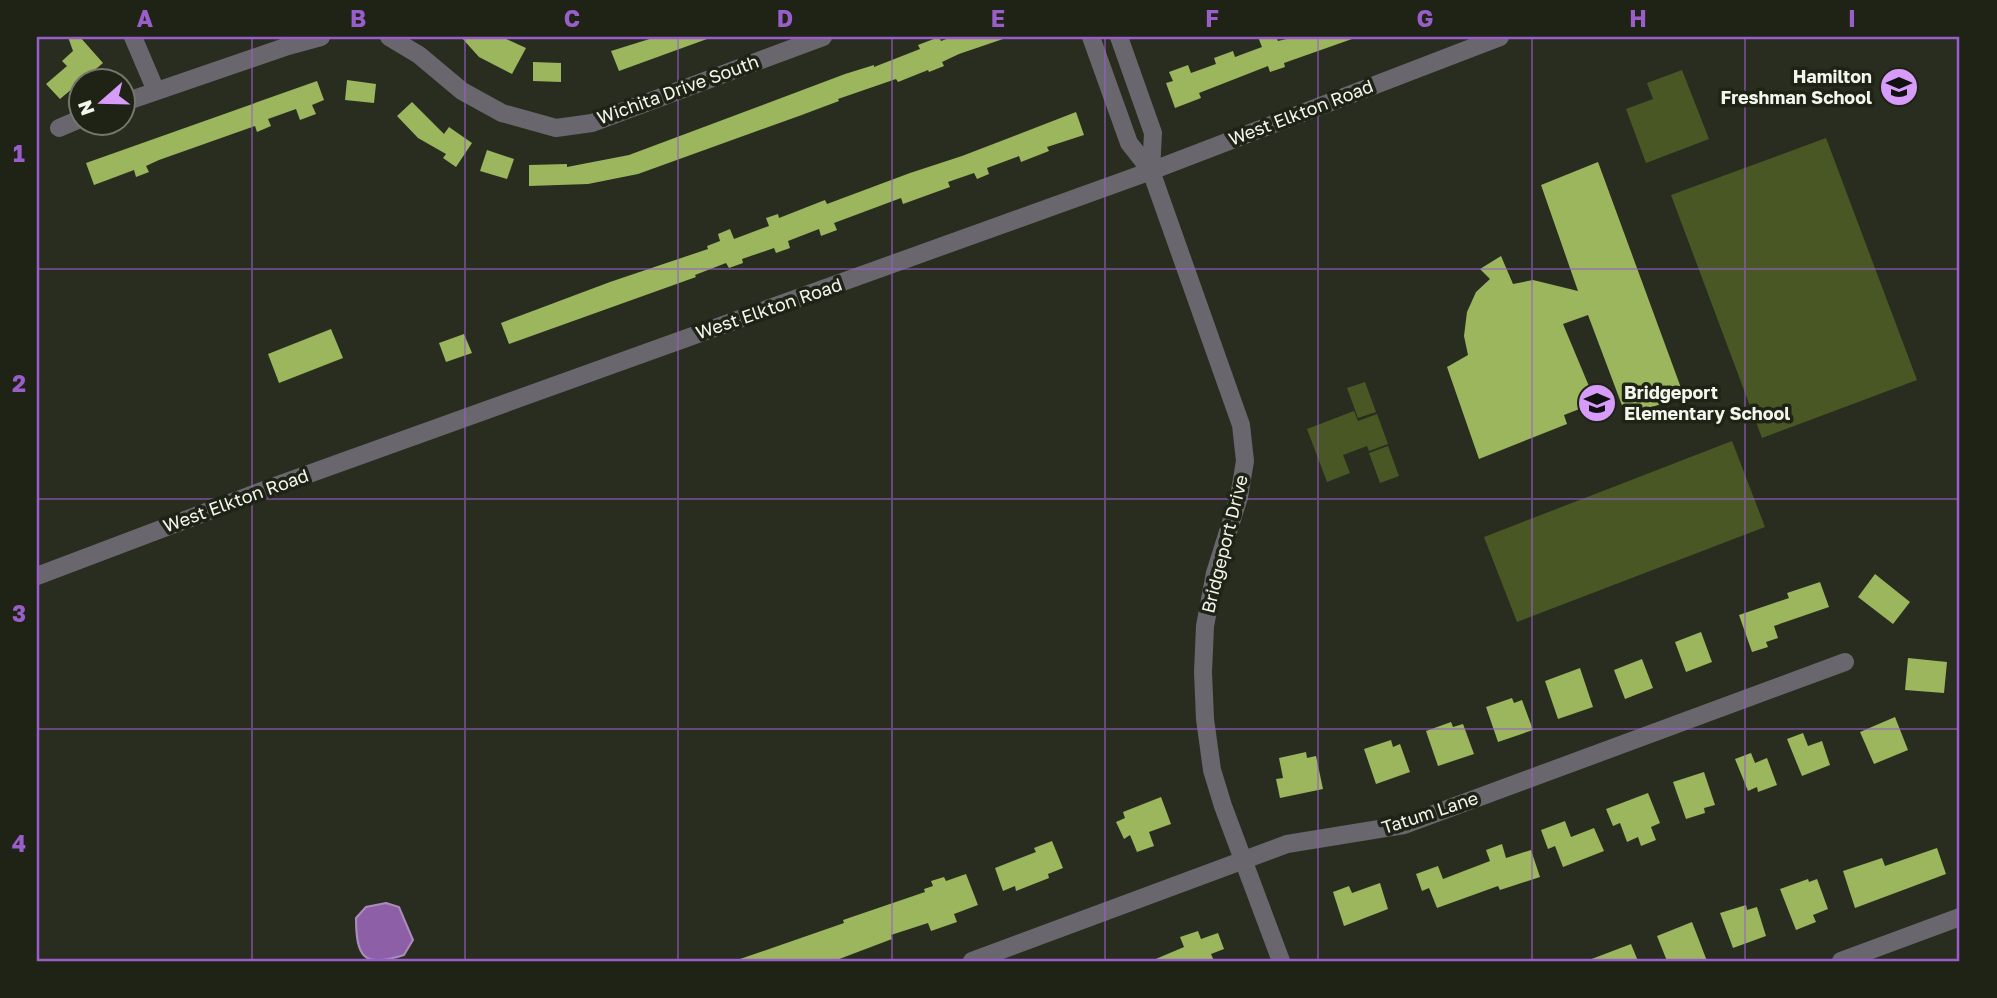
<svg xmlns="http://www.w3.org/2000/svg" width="1997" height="998" font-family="'Golos Text',sans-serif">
	<rect width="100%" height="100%" fill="#292d20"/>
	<path fill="#495724" d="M1682,70L1709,139L1646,163L1626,109L1653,99L1647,83Z
		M1826,138L1917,380L1762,438L1671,195Z
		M1365,382L1376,412L1358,418L1347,388Z
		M1354,411L1358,421L1377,414L1388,444L1369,451L1367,446L1343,455L1350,473L1327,482L1307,429Z
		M1732,441L1765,527L1517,622L1484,537Z
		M1388,446L1399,476L1380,483L1369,453Z"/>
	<path fill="#8d5fa6" stroke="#ab8cbb" stroke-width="2" d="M386,903L399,907L413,940L404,955C364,968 356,958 356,918L366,907Z"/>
	<path fill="#9cb65e" d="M68,37H80L103,63L60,99L46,84L67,66L62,61L73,51Z
		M461,37H502L526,48L512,74L479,57Z
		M656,37H707V39L619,71L611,51Z
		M939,37L941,41L952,37H1003V39L959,54L942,62L944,66L929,72L928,70L898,82L896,79L838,99L839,101L799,116L638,174L588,184L529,186V165L567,164V167L629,155L845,74L874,65V67L920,49L918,45Z
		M1258,37H1276L1278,41L1295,37H1352V39L1284,63L1285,67L1270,72L1268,66L1199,93L1201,98L1175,108L1166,83L1173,81L1169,72L1188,65L1191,73L1216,64L1214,58L1233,51L1235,57L1262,47Z
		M533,62L561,63V82L533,81Z
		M347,80L376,84L374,103L345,100Z
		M317,81L324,100L312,105L316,114L300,120L296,109L268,119L271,126L257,132L255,126L159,160L146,166L149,172L136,177L134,170L94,185L86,163Z
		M412,102L444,134L449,127L472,143L456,167L443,158L446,154L418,138L397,116Z
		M1076,112L1084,135L1047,147L1049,151L1021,162L1019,156L987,168L989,174L977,179L974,173L948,182L950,187L903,204L901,198L834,223L837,230L821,236L819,229L788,241L790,248L776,253L774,248L742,259L743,263L729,268L726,263L695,275L696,277L509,344L501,323L610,282L708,249L707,246L720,241L718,234L730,229L734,239L769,226L766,218L778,214L779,218L825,200L827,204L910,173L962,156Z
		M487,150L514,159L507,179L480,171Z
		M1598,162L1684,396L1626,416L1588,315L1563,324L1591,391L1589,402L1582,408L1564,415L1567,424L1479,459L1447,367L1468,355L1464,336L1467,312L1476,292L1490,279L1480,269L1501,256L1513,284L1533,280L1578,291L1541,185Z
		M331,329L343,358L279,383L268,354Z
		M464,334L472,353L446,362L439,343Z
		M1875,574L1910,602L1893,624L1858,597Z
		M1820,582L1829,607L1774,626L1778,638L1766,642L1768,647L1752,652L1739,615L1789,598L1787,593Z
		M1701,632L1712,662L1686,672L1675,642Z
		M1908,658L1947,662L1944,693L1905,690Z
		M1642,659L1653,688L1625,699L1614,670Z
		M1580,668L1593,707L1558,719L1545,681Z
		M1512,698L1514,703L1522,700L1533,730L1498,742L1486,707Z
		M1895,717L1908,750L1874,764L1860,732Z
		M1451,722L1453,727L1463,724L1474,754L1438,766L1426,731Z
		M1803,733L1808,746L1822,741L1830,765L1802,776L1787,739Z
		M1391,740L1393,747L1400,744L1410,772L1376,784L1364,749Z
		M1306,752L1307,758L1316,756L1323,789L1280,798L1276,779L1283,778L1279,758Z
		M1751,753L1755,763L1767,758L1777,785L1758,792L1757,787L1748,791L1735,759Z
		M1704,772L1715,805L1704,808L1705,813L1686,819L1673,782Z
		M1648,793L1660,823L1651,827L1656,840L1641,846L1638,837L1627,842L1620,823L1613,826L1606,809Z
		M1161,797L1171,824L1149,832L1154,846L1137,852L1130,835L1124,839L1116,822L1125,818L1123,812Z
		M1565,821L1571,837L1594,828L1604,851L1563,867L1555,846L1548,849L1541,830Z
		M1052,841L1063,868L1048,874L1049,878L1016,891L1015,886L1003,891L995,868L1036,852L1034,848Z
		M1502,844L1506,858L1531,850L1540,877L1500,890L1498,886L1437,908L1429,888L1422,891L1416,874L1438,866L1443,879L1490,861L1486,850Z
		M1937,848L1946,874L1855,908L1843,871L1882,858L1885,866Z
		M966,874L978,905L954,914L957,922L931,931L928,923L891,935L892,939L834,961H740V959L844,923L843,920L925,892L924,889L933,886L931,881L944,877L946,881Z
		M1808,879L1809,882L1817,879L1828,909L1813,915L1816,922L1796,930L1780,889Z
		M1380,883L1388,909L1344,926L1333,892L1349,886L1352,893Z
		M1746,905L1747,910L1757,907L1766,936L1733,948L1720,913Z
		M1692,922L1707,961H1667L1657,936Z
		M1198,931L1201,939L1218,933L1224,949L1211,954L1214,961H1151L1184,947L1180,937Z
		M1631,944L1638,961H1589V960Z"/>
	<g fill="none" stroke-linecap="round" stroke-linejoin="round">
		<path stroke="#6a666d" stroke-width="18" d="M133,37L156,91
			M389,37L419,55L462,91L502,113L556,128L592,123L823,37
			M1091,37L1129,143L1151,171L1241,425L1245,461L1239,497L1215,573L1205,626L1203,672L1205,719L1212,770L1223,806L1281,961
			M1119,37L1153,133L1151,171
			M122,103L288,46L321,37
			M59,128L80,119
			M972,961L1287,844L1404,825L1845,662
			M1841,961L1960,917"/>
		<path stroke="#6a666d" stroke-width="18" d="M37,576L267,489L1151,171L1500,37"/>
	</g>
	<path fill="none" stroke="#995eca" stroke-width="2" stroke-opacity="0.55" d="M252,37V961M465,37V961M678,37V961M892,37V961M1105,37V961M1318,37V961M1532,37V961M1745,37V961M37,269H1960M37,499H1960M37,729H1960"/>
	<defs>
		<symbol id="school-disc" viewBox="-11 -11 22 22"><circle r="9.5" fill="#d79bf9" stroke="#1f2316"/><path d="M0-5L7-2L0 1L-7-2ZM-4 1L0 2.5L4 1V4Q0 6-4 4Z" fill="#111"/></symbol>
	</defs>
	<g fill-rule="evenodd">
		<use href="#school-disc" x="1877" y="65" width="44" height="44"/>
		<use href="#school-disc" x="1575" y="381" width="44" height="44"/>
	</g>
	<g text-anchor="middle" stroke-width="7" stroke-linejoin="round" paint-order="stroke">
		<g font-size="18" font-weight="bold" fill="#f2f6ed" stroke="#1f2316" text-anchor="end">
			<text x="1872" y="83">Hamilton<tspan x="1872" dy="21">Freshman School</tspan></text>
			<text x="1624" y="399" text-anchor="start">Bridgeport<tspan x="1624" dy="21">Elementary School</tspan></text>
		</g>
		<g font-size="18" fill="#f2f6ed" stroke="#1f2316">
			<text transform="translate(678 90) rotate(-20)" y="6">Wichita Drive South</text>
			<text transform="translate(1301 113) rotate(-21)" y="6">West Elkton Road</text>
			<text transform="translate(769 309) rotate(-19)" y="6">West Elkton Road</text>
			<text transform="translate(236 501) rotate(-20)" y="6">West Elkton Road</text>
			<text transform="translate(1225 544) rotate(-76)" y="6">Bridgeport Drive</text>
			<text transform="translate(1430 813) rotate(-18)" y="6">Tatum Lane</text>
		</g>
	</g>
	<rect width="1997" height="998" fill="none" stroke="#1f2316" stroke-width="77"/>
	<g transform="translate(102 102) rotate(250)"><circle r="33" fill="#1f2316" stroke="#73776c" stroke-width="2"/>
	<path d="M0-5L12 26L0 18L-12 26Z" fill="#d79bf9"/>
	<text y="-10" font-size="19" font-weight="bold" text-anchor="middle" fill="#f2f6ed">N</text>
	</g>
	<rect x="38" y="38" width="1920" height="922" fill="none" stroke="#995eca" stroke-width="2.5"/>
	<g font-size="23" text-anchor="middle" font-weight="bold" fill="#995eca">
		<text x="145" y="27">A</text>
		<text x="358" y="27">B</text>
		<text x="572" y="27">C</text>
		<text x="785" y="27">D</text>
		<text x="998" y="27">E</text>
		<text x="1212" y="27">F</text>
		<text x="1425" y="27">G</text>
		<text x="1638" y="27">H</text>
		<text x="1852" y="27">I</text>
		<text x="19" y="162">1</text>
		<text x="19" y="392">2</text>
		<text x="19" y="622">3</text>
		<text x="19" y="852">4</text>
	</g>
</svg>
